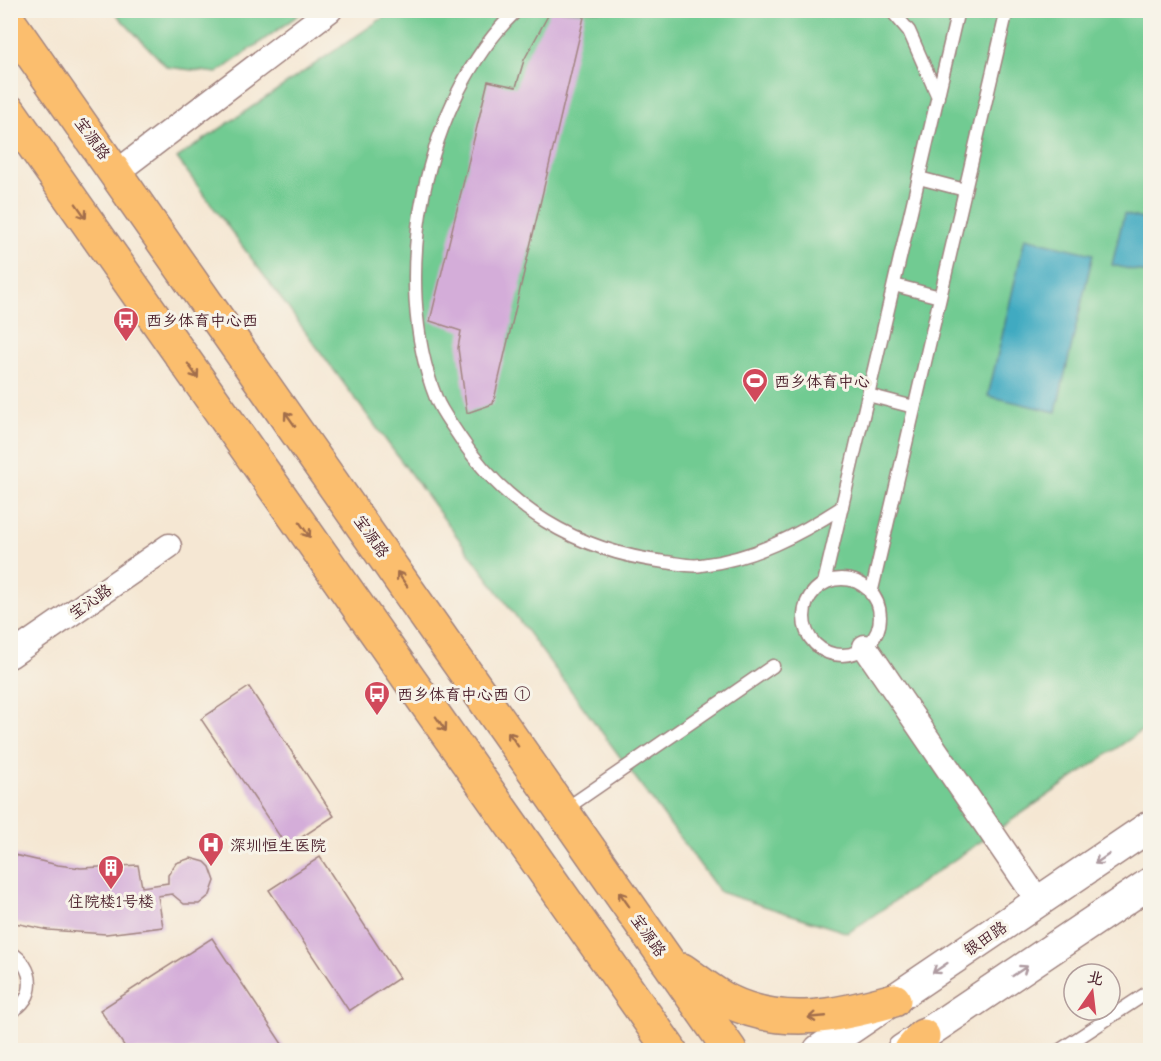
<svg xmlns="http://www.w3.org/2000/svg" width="1161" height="1061" font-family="'Comic Neue','LXGW WenKai TC',sans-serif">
	<rect width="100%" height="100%" fill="#f7f3e8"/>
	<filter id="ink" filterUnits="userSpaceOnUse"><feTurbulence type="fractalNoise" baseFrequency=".0167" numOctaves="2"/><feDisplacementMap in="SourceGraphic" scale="12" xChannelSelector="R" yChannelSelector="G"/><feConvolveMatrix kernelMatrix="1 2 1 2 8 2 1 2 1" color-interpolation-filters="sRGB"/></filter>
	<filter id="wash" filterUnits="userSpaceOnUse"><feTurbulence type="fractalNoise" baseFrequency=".008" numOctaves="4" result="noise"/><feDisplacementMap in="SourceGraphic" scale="24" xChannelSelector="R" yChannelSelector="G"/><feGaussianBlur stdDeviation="1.35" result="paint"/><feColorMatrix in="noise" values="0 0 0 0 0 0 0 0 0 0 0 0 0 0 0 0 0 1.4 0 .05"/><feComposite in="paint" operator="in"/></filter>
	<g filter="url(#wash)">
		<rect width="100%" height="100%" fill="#f5e7d3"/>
		<path fill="#71cb92" stroke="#5e755e" stroke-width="1.5" d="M1135,10L1150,16V725L848,933L720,892L177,158L393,11Z
			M113,11H304L217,73L167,67Z"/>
		<path fill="#41aac1" stroke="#466476" stroke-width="1.5" d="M1124,214L1150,221V274L1112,265Z
			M1025,238L1093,254L1056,412L988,396Z"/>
		<g id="blocks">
			<path fill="#d4add9" d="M551,10L585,13L493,404L467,413L458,348L461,331L430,321L488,81L516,87L524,60Z
				M249,687L334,816L287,847L201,719Z
				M10,854L58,865L81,868L138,865L142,887L168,883V875L176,863L191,858L205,862L210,867L215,881L210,895L199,904H184L172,894L158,896L163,927L106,934L48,930L10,922Z
				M320,857L399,978L349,1011L269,890Z
				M212,938L286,1050H127L100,1010Z"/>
		</g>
	</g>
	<g filter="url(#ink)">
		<use href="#blocks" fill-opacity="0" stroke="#a0837f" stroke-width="1.5"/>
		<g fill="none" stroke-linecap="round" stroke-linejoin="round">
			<defs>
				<path id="service" d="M517,10C423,100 389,279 436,398C441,411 450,422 457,433C505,508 577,551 665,562C676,563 690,567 701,565C753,559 799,535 842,507
					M891,10L909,31L938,97
					M919,178L965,190
					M894,285L940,297
					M868,395L914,407
					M804 617a38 38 0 1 1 76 0a38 38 0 1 1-76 0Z
					M824,583L958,10
					M871,594L1007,10
					M564,810L773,666
					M10,952C35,966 38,999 10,1012
					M1060,1050L1150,991"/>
				<path id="minor" d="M117,172L330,10
					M865,647L1039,902
					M10,656L169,546"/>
				<path id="tertiary" d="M819,1050L1150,826
					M902,1050L1150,883"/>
				<path id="primary" d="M10,23L730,1050
					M10,112L670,1050
					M682,970C697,980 712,993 728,1001C784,1028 837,1016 894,1000
					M911,1050L923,1036"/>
			</defs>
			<use href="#service" stroke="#a0837f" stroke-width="15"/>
			<use href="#minor" stroke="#a0837f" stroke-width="27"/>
			<use href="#tertiary" stroke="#a0837f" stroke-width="33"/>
			<use href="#primary" stroke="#a0837f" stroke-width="36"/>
			<use href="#service" stroke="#fff" stroke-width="12"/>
			<use href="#minor" stroke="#fff" stroke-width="24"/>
			<use href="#tertiary" stroke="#fff" stroke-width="30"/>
			<use href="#primary" stroke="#fbbe6e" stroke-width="33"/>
		</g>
		<defs><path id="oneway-shaft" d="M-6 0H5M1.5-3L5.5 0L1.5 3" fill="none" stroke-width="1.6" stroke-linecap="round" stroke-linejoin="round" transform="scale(1.5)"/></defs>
		<g stroke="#a26e4c">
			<use href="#oneway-shaft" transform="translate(81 211) rotate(55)"/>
			<use href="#oneway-shaft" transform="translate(193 371) rotate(55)"/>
			<use href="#oneway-shaft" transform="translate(290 419) rotate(-125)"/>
			<use href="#oneway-shaft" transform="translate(305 530) rotate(55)"/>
			<use href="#oneway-shaft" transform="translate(402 579) rotate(-125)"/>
			<use href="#oneway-shaft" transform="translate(441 724) rotate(55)"/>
			<use href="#oneway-shaft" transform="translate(513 739) rotate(-125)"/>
			<use href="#oneway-shaft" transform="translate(624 899) rotate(-125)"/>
			<use href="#oneway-shaft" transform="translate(817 1017) rotate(175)"/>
		</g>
		<g stroke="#ae9aa0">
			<use href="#oneway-shaft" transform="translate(1102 859) rotate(146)"/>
			<use href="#oneway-shaft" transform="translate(940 968) rotate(146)"/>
			<use href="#oneway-shaft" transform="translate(1020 971) rotate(-34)"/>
		</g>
	</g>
	<defs>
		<symbol id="bus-pin" viewBox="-11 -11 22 30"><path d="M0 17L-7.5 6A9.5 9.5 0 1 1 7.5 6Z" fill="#d1495b" stroke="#f7f3e8"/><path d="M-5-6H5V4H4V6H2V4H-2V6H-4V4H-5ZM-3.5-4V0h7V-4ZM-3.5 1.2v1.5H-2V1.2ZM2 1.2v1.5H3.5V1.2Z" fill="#fff"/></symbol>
		<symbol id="stadium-pin" viewBox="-11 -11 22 30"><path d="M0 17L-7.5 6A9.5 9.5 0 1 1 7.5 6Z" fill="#d1495b" stroke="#f7f3e8"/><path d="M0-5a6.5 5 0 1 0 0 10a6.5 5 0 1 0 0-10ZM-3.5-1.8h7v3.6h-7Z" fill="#fff"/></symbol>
		<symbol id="hospital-pin" viewBox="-11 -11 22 30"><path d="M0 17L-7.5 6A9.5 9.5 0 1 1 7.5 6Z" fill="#d1495b" stroke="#f7f3e8"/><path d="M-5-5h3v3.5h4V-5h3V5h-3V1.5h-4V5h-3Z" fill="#fff"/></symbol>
		<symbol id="building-pin" viewBox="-11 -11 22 30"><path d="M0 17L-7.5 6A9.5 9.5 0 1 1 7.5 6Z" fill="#d1495b" stroke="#f7f3e8"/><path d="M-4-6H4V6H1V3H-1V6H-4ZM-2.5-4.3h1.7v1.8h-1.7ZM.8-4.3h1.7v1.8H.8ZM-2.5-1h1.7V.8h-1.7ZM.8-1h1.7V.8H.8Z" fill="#fff"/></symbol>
	</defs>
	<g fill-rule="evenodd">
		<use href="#bus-pin" x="111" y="305" width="30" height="40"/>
		<use href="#stadium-pin" x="740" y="366" width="30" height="40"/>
		<use href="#bus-pin" x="362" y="679" width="30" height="40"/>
		<use href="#hospital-pin" x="196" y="830" width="30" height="40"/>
		<use href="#building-pin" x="96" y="853" width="30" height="40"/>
	</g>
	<g text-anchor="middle" stroke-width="6" stroke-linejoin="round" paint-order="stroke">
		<g font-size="16" fill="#4a1f2b" stroke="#f7f3e8">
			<text transform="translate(93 138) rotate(54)" y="6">宝源路</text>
			<text transform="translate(372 536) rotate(55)" y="6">宝源路</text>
			<text transform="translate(90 601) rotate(-35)" y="6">宝沁路</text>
			<text transform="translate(649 935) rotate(55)" y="6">宝源路</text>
			<text transform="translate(985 938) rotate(-34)" y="6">银田路</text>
		</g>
		<g font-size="16" fill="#4a1f2b" stroke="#f7f3e8" text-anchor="start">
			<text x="146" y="326">西乡体育中心西</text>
			<text x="774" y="387">西乡体育中心</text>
			<text x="397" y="700">西乡体育中心西 ①</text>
			<text x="230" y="851">深圳恒生医院</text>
			<text x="111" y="907" text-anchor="middle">住院楼1号楼</text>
		</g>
	</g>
	<rect width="1161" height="1061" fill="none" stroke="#f7f3e8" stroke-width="36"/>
	<g transform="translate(1092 992) rotate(14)"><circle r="28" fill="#f7f3e8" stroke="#b29e9c" stroke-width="1.5"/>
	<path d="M0-4.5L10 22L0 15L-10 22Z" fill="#d1495b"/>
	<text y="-9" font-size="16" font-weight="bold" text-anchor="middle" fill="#4a1f2b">北</text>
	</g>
</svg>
